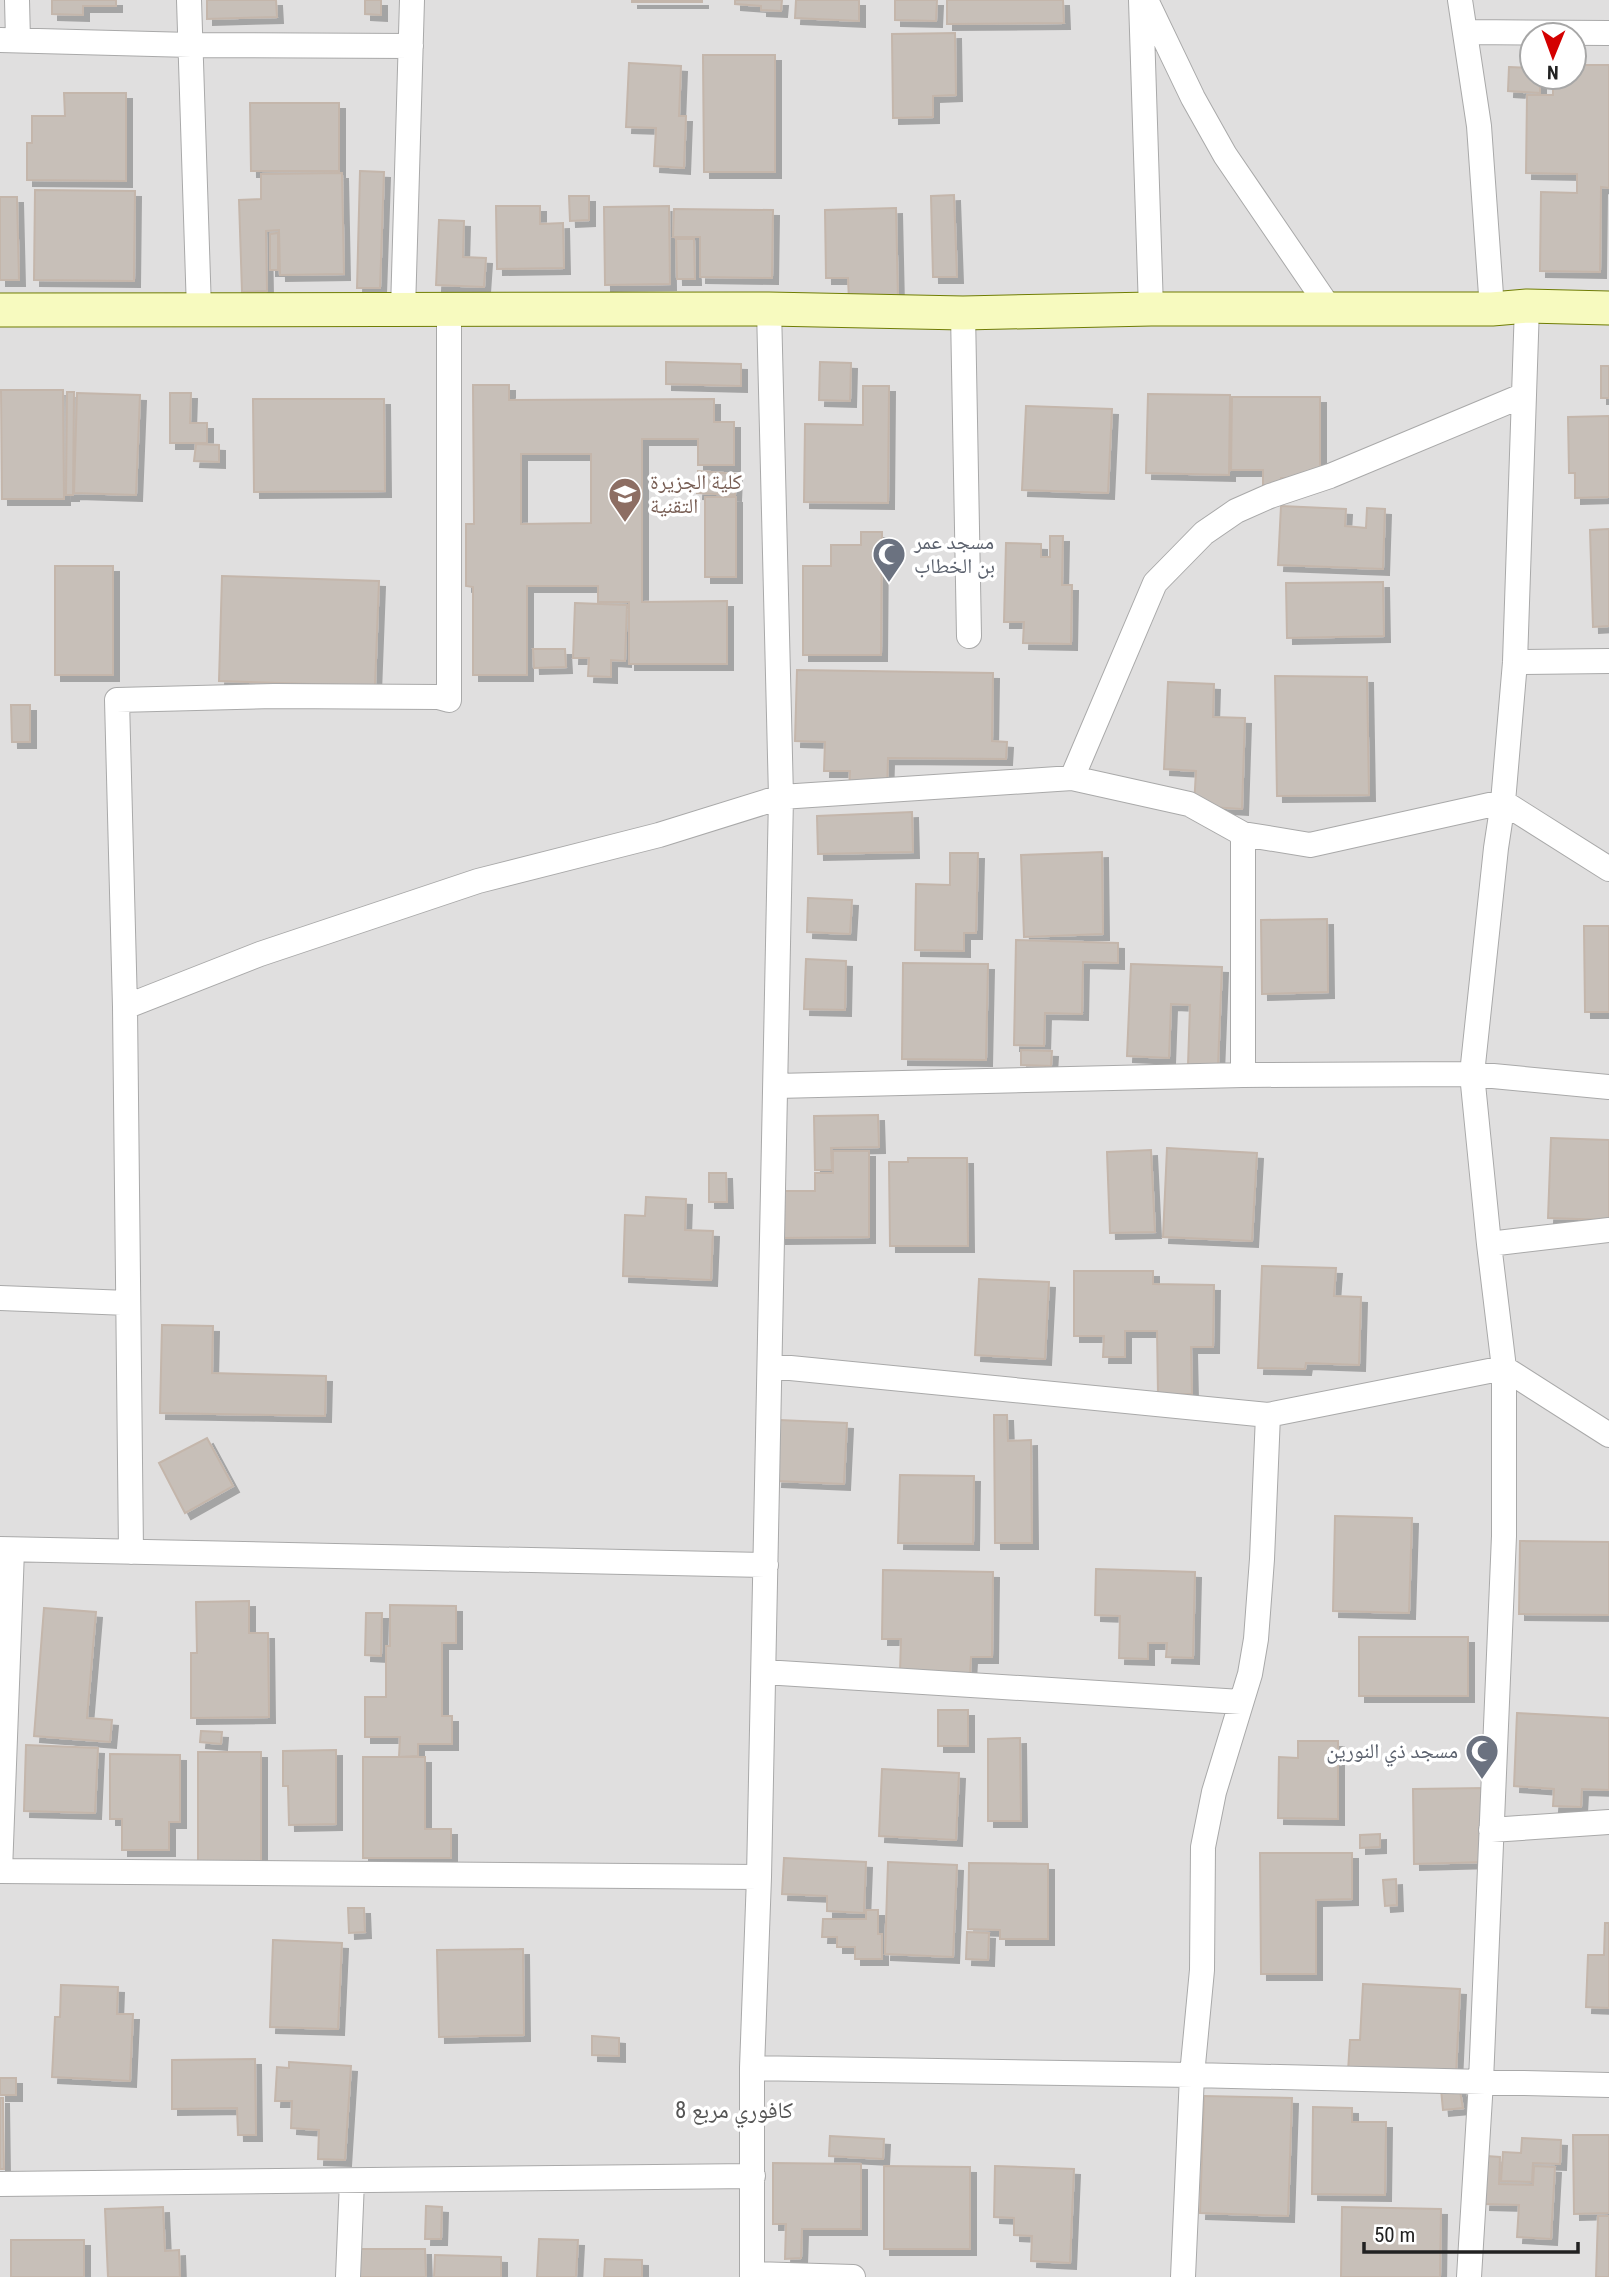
<svg xmlns="http://www.w3.org/2000/svg" width="1609" height="2277" font-family="'Roboto Condensed','Noto Naskh Arabic',sans-serif">
	<defs>
		<filter id="shadow"><feDropShadow dx="6" dy="6" stdDeviation="0" flood-color="#0004"/></filter>
	</defs>
	<rect width="100%" height="100%" fill="#f2efe9"/>
	<path fill="#e0dfdf" fill-rule="evenodd" d="M0,0H1609V2277H0ZM1532,35H1574V77H1532Z"/>
	<path fill="#c7bfb8" stroke="#c4b6ab" stroke-width="2" fill-rule="evenodd" filter="url(#shadow)" d="M52,0H116V6H83V15L52,14Z
		M207,0H276L277,17L207,19Z
		M365,0H381V15L365,14Z
		M632,0H702V2H632Z
		M735,0H782L781,11L761,10V6L735,4Z
		M796,0H859V21L795,18Z
		M895,0H937L936,21L895,20Z
		M947,0H1063L1064,23L947,24Z
		M955,33L956,95L933,96V117L893,118L892,34Z
		M703,55H775V172H704Z
		M629,63L681,66L679,116H686L684,168L654,166L656,128L626,127Z
		M1574,65H1609V188L1601,187L1600,272L1540,271L1541,192L1577,193V174L1526,173L1527,95H1553V77H1574Z
		M1509,67L1532,68V77H1540V93L1508,91Z
		M64,93H126V181L27,180V143H32V116H65Z
		M250,103H339V171H251Z
		M360,171L384,172L380,288H357Z
		M342,173L344,274L280,275L279,230L266,231L267,291L242,292L239,200L261,199V174Z
		M35,190L135,191L134,281L34,280Z
		M954,195L957,277H933L931,196Z
		M569,196H589V220L570,221Z
		M0,197H17L19,280H0Z
		M496,206H540V224L563,223L564,268L497,269Z
		M669,206L670,284L605,285L604,207Z
		M896,208L898,300L849,301L848,278H826L825,210Z
		M674,209L773,210L772,278L700,277V237H673Z
		M439,220L464,221L463,257L486,258L484,287L436,285Z
		M278,233V270H270V234Z
		M676,239H694L695,279H677Z
		M666,362L741,364V386L666,384Z
		M820,362L851,363L850,401L819,400Z
		M1601,366H1609V398H1601Z
		M473,385H509V400L714,399V422H734V465H698V439H642V602L727,601V664H629V602H598V586H527V675H473V587L466,586V524H474ZM521,454H591V523L521,524Z
		M863,386H889L888,503L804,502L805,424L863,425Z
		M1,390H63L64,499H2Z
		M67,392H74L73,495H66Z
		M77,393L140,395L136,495L74,493Z
		M170,393H191L190,423H207V443H170Z
		M1148,394L1230,395L1229,475L1146,473Z
		M1232,397H1320V478H1281L1280,491H1263V470H1231Z
		M253,399H384L385,491L254,492Z
		M1026,406L1112,409L1108,493L1022,490Z
		M1609,416V497L1575,498V473H1569L1568,417Z
		M196,444L219,445V462L194,461Z
		M698,471L736,474L735,495L697,493Z
		M705,497H736V577H705Z
		M1281,506L1346,509L1345,526L1366,528L1367,508L1385,509L1383,569L1278,565Z
		M1609,529V626L1593,627L1590,530Z
		M861,532H882L881,655H803V566H831V545H861Z
		M1050,536H1063L1062,585H1072L1071,644L1023,643L1024,622H1004L1006,543L1041,544V557H1050Z
		M55,566H113V675H55Z
		M222,576L379,581L375,686L219,681Z
		M1383,582L1384,636L1287,638L1286,583Z
		M575,603L627,605L625,661L611,660V677L588,676L589,658H573Z
		M533,649H565L566,667L534,668Z
		M797,670L993,673L992,741L1007,742L1006,759L888,758L887,791L849,790L850,771H824L825,742L795,741Z
		M1275,676L1367,677L1369,795L1277,796Z
		M1168,682L1214,684L1213,717L1245,718L1242,809L1194,806L1196,771L1164,769Z
		M11,705H30V742H12Z
		M912,812L913,852L818,854L817,816Z
		M1102,852L1103,934L1024,937L1021,855Z
		M950,853H978L976,933H964V951L915,950L916,884L950,885Z
		M808,898L852,900L850,934L807,932Z
		M1327,919L1328,992L1262,994L1261,920Z
		M1584,926H1609V1012H1585Z
		M1016,940L1118,943V963L1083,962L1082,1014L1045,1013L1044,1046L1014,1045Z
		M806,959L846,961L845,1010L804,1009Z
		M903,963L988,964L986,1060L902,1059Z
		M1131,964L1222,967L1218,1066L1188,1065L1190,1005L1171,1004L1169,1058L1127,1056Z
		M1021,1050L1052,1051L1051,1066L1021,1065Z
		M878,1115L879,1147L831,1148L832,1170H815L814,1116Z
		M1551,1138L1609,1140V1220L1548,1218Z
		M1167,1148L1257,1153L1252,1241L1163,1237Z
		M1151,1150L1155,1232L1110,1233L1107,1152Z
		M833,1151H869V1237L780,1238V1191H815V1173H833Z
		M908,1158H967L968,1246H890L889,1162H908Z
		M709,1173H726L727,1202H709Z
		M646,1197L686,1199L685,1230L713,1231L711,1280L623,1276L625,1215L645,1216Z
		M1262,1266L1336,1268L1334,1296L1361,1297L1359,1365L1306,1363L1305,1369L1258,1368Z
		M1074,1271H1153V1284L1214,1285L1213,1347H1191L1192,1394H1158L1157,1331H1125V1357H1103L1104,1336H1074Z
		M979,1279L1049,1282L1045,1359L975,1355Z
		M162,1325L213,1326L212,1373L326,1376L325,1416L160,1413Z
		M994,1415H1007L1008,1441L1031,1440L1032,1543H995Z
		M779,1420L847,1423L844,1484L776,1481Z
		M207,1438L233,1486L185,1513L159,1463Z
		M900,1475L974,1476L973,1544L898,1543Z
		M1335,1516L1412,1518L1409,1613L1333,1611Z
		M1520,1541L1609,1542V1615L1519,1614Z
		M1096,1569L1195,1572L1193,1658L1166,1657L1167,1643H1148V1659L1119,1658L1120,1616L1095,1615Z
		M883,1570L993,1572L992,1657H971L970,1674L900,1672L901,1639H882Z
		M249,1601V1633H268L269,1717L191,1718V1653H197L196,1602Z
		M390,1605L456,1606V1643H442V1716H452V1744H418V1756L399,1757L400,1737H365V1697H386V1646H390Z
		M44,1608L96,1612L87,1718L112,1720L110,1742L34,1736Z
		M366,1613H382L381,1656L365,1655Z
		M1359,1637H1468V1696H1359Z
		M938,1710H968V1746H938Z
		M1517,1713L1609,1718V1790L1582,1789L1581,1807L1553,1806L1554,1789L1514,1786Z
		M201,1731L222,1732L221,1744L200,1742Z
		M1020,1738L1021,1821H988V1739Z
		M1298,1741H1338V1819L1278,1818L1279,1757L1298,1758Z
		M26,1745L98,1748L95,1813L24,1811Z
		M336,1750V1824L289,1825L288,1786H283V1751Z
		M198,1752H261V1867H198Z
		M110,1754L180,1755V1822H169V1850H122V1819H110Z
		M363,1757H425V1829H451V1858H363Z
		M882,1769L959,1773L956,1840L879,1836Z
		M1485,1788L1487,1862L1414,1864L1413,1789Z
		M1380,1834V1847L1360,1848V1835Z
		M1260,1853H1352V1899L1316,1900V1974H1261Z
		M784,1858L866,1862L864,1913L827,1911V1896L782,1894Z
		M888,1862L957,1865L953,1957L885,1954Z
		M969,1863L1048,1864V1939H1000V1930L968,1929Z
		M1396,1879L1397,1905L1385,1906L1383,1880Z
		M348,1908H364L365,1932L349,1933Z
		M866,1910H878V1934H882V1959H855V1947H837V1937H822L823,1919H866Z
		M1605,1923H1609V2008L1586,2007L1588,1955H1604Z
		M967,1932L989,1933L988,1960L966,1959Z
		M273,1940L342,1943L338,2029L270,2027Z
		M523,1949L524,2035L439,2037L437,1950Z
		M1363,1984L1460,1989L1456,2075L1348,2071L1350,2040H1360Z
		M61,1985L118,1987L117,2014H133L130,2081L52,2077L55,2017H60Z
		M592,2036L619,2038V2056L592,2055Z
		M255,2059L256,2135H238L237,2108L172,2109V2060Z
		M289,2062L351,2066L345,2160L318,2159L319,2130L291,2128L292,2101H275L277,2067L289,2068Z
		M0,2078H16V2095H0Z
		M1459,2086L1463,2108L1443,2110L1441,2089Z
		M1204,2096L1292,2098L1288,2216L1200,2213Z
		M0,2098H3L4,2169H0Z
		M1313,2107L1352,2108V2122H1386L1385,2195L1312,2194Z
		M1573,2135H1609V2213L1574,2214Z
		M830,2136L884,2139L883,2159L829,2156Z
		M1522,2138L1561,2140L1560,2164L1533,2163L1532,2182L1501,2181L1503,2152L1521,2153Z
		M1486,2156L1500,2157L1499,2184L1533,2185L1534,2166L1555,2167L1551,2239L1517,2237L1519,2205L1484,2204Z
		M773,2163L861,2164V2229H802L801,2258L785,2259L786,2224H773Z
		M884,2166L970,2167V2249H884Z
		M995,2166L1074,2169L1070,2263L1031,2261L1032,2236L1014,2235V2218L994,2217Z
		M426,2206L442,2207L441,2239H425Z
		M163,2207L165,2251L179,2250L180,2277H108L105,2209Z
		M1342,2207L1441,2209L1440,2277H1341Z
		M1598,2216H1609V2277H1596Z
		M539,2239L578,2240L576,2277H537Z
		M11,2240H84V2277H11Z
		M356,2249H425L426,2277H356Z
		M435,2255L501,2257V2277H434Z
		M605,2259L642,2260V2277H604Z"/>
	<g fill="none" stroke-linecap="round" stroke-linejoin="round">
		<defs>
			<path id="street" d="M17,0L18,40
				M189,0L199,310
				M1141,0L1151,309
				M1146,0L1193,98L1225,155L1330,309
				M1460,0L1479,126L1492,309
				M1466,32L1609,33
				M0,40L191,45L411,46
				M403,310L412,0
				M963,313L969,636
				M1515,662L1609,661
				M1072,778L1155,583L1204,533L1236,511L1270,496L1330,476L1524,395
				M125,1007L260,954L478,881L659,835L781,797L1072,778L1189,804L1243,834
				M1243,1075V834L1310,845L1503,802L1609,869
				M776,1086L1243,1075L1472,1074L1609,1087
				M1489,1244L1609,1230
				M0,1298L128,1303
				M770,1366L1268,1415L1504,1368L1609,1435
				M0,1549L766,1565
				M12,1550L0,1871L759,1877
				M131,1552L125,1007L117,700L274,696L438,697L449,700V310
				M764,1672L1241,1702
				M1491,1830L1609,1822
				M752,2068L1192,2075L1609,2085
				M0,2184L753,2176
				M752,2274L853,2277
				M348,2277L352,2181
				M752,2277V2068L759,1877L781,797L769,309
				M1183,2277L1192,2075L1202,1970L1203,1847L1214,1792L1250,1674L1256,1639L1262,1559L1268,1415
				M1469,2277L1481,2081L1504,1536V1368L1489,1244L1472,1074L1496,848L1503,802L1515,662L1527,306"/>
			<path id="secondary" d="M0,310L769,309L963,313L1151,309H1492L1527,306L1609,308"/>
		</defs>
		<use href="#street" stroke="#a9a9a9" stroke-width="26"/>
		<use href="#secondary" stroke="#707d05" stroke-width="35"/>
		<use href="#street" stroke="#fff" stroke-width="24"/>
		<use href="#secondary" stroke="#f7fabf" stroke-width="33"/>
	</g>
	<defs>
		<symbol id="university-pin" viewBox="-11 -11 22 30"><path d="M0 17L-7.5 6A9.5 9.5 0 1 1 7.5 6Z" fill="#8d6e63" stroke="#fff"/><path d="M0-5L7-2L0 1L-7-2ZM-4 1L0 2.5L4 1V4Q0 6-4 4Z" fill="#fff"/></symbol>
		<symbol id="mosque-pin" viewBox="-11 -11 22 30"><path d="M0 17L-7.5 6A9.5 9.5 0 1 1 7.5 6Z" fill="#6b7280" stroke="#fff"/><path d="M3.5-4.9A6 6 0 1 0 3.5 4.9A5 5 0 1 1 3.5-4.9Z" fill="#fff"/></symbol>
	</defs>
	<g fill-rule="evenodd">
		<use href="#university-pin" x="606" y="475" width="38" height="52"/>
		<use href="#mosque-pin" x="870" y="535" width="38" height="52"/>
		<use href="#mosque-pin" x="1463" y="1732" width="38" height="52"/>
	</g>
	<g text-anchor="middle" stroke-width="7" stroke-linejoin="round" paint-order="stroke">
		<g font-size="21" fill="#785e54" stroke="#fff" text-anchor="start">
			<text x="650" y="489">كلية الجزيرة<tspan x="650" dy="24">التقنية</tspan></text>
		</g>
		<g font-size="21" fill="#5b616d" stroke="#fff" text-anchor="start">
			<text x="914" y="549">مسجد عمر<tspan x="914" dy="24">بن الخطاب</tspan></text>
			<text x="1458" y="1758" text-anchor="end">مسجد ذي النورين</text>
		</g>
		<g font-size="23" fill="#555" stroke="#fff">
			<text x="734" y="2118">كافوري مربع 8</text>
		</g>
	</g>
	<g transform="translate(1553 56) rotate(181)"><circle r="33" fill="#ffffff" stroke="#a7a7a7" stroke-width="2"/>
	<path d="M0-5L12 26L0 18L-12 26Z" fill="#d40000"/>
	<text y="-10" font-size="19" font-weight="bold" text-anchor="middle" fill="#222222">N</text>
	</g>
	<path d="M1364 2242v10h214v-10" fill="none" stroke="#222222" stroke-width="3.5"/>
	<text x="1374" y="2242" font-size="21" fill="#222222" stroke="#ffffff" stroke-width="5" paint-order="stroke">50 m</text>
</svg>
